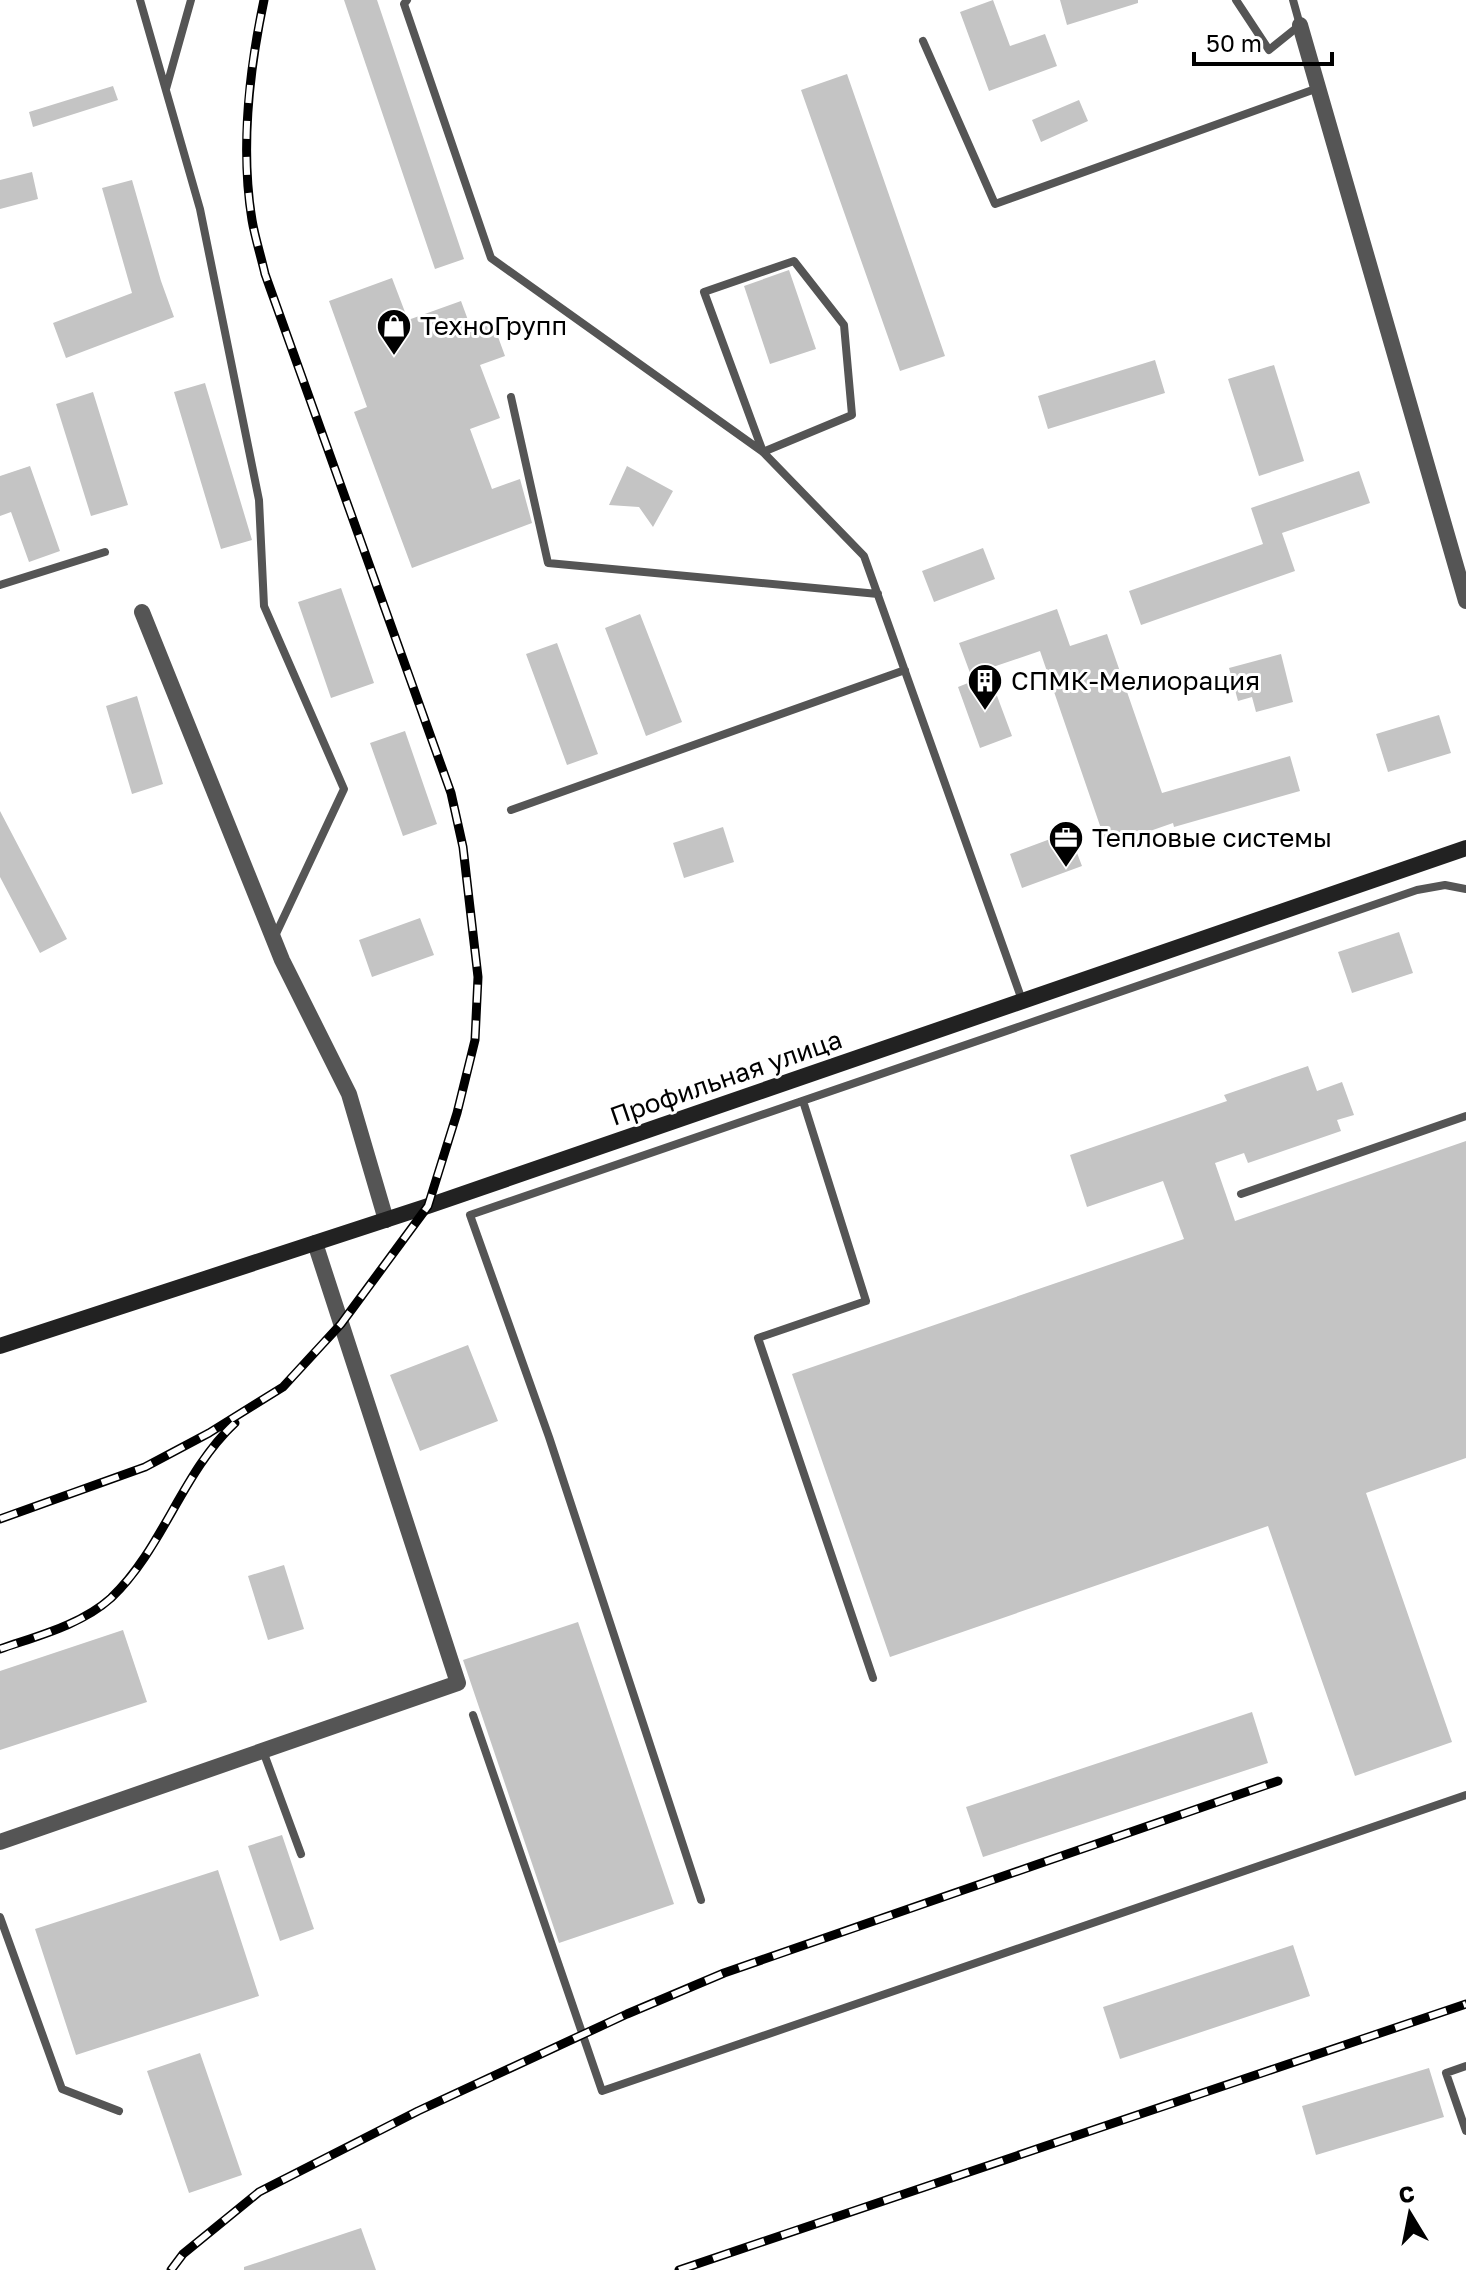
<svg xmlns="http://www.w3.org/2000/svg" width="1466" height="2270" font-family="'Golos Text',sans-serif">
	<rect width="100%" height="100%" fill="#fff"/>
	<path fill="#c4c4c4" d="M344,0H377L464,259L435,269Z
		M993,0L1010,46L1045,34L1057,66L989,91L960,12Z
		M1060,0H1138V3L1067,25Z
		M847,74L945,356L900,371L801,90Z
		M113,86L118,100L33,127L29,112Z
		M1079,100L1088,121L1041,142L1032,120Z
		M32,172L38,199L0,209V180Z
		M132,180L161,281L174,317L66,358L53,323L132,293L102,188Z
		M789,270L816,349L770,364L744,286Z
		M392,278L408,320L461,301L472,331L493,323L505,356L480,365L500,418L470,429L492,489L520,479L532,523L412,568L354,412L367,407L329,301Z
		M1155,360L1165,393L1048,429L1038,396Z
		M1274,365L1304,461L1259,476L1228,379Z
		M205,383L252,540L221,549L174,392Z
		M93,392L128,505L91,516L56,404Z
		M30,466L60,551L29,562L11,512L0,516V476Z
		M627,466L673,491L653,527L639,507L609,505Z
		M1359,471L1370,503L1282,533L1295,571L1141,625L1129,591L1263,544L1251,508Z
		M983,548L995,579L934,602L922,571Z
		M341,588L374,683L331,698L298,602Z
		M1057,609L1070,646L1107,634L1162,793L1290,756L1300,791L1174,827L1173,823L1107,846L1040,651L987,669L1012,736L980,748L958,687L973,681L959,643Z
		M640,614L682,722L646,736L605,628Z
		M557,643L598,754L567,765L526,654Z
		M1281,654L1293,702L1256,712L1252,697L1238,701L1229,668Z
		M137,696L163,784L132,794L106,706Z
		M1439,715L1451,753L1388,772L1376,734Z
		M405,731L437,824L403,836L370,743Z
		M0,811L67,939L40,953L0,877Z
		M723,827L734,862L684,878L673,843Z
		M1069,832L1082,866L1022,888L1010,854Z
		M420,918L434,955L372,977L359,940Z
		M1399,932L1413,973L1352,993L1338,952Z
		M1308,1066L1317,1091L1342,1082L1354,1115L1337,1120L1341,1131L1248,1163L1244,1153L1215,1163L1235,1221L1466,1141V1458L1366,1493L1452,1742L1355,1776L1268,1526L890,1657L792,1374L1184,1239L1163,1181L1087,1207L1070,1155L1227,1101L1224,1095Z
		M468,1345L498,1421L420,1451L390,1375Z
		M284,1565L304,1629L268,1640L248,1576Z
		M578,1622L674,1904L559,1943L463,1660Z
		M123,1630L147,1702L0,1750V1671Z
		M1252,1712L1268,1763L983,1857L966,1807Z
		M282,1835L314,1929L280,1941L248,1846Z
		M218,1870L259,1996L76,2055L35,1929Z
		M1293,1945L1310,1996L1120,2059L1103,2007Z
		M200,2053L242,2175L189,2193L147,2071Z
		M1429,2068L1444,2117L1316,2155L1302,2106Z
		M361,2228L376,2270H244V2267Z"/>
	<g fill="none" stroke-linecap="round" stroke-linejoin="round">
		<path stroke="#555" stroke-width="8" d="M140,0L200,209L259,500L264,606L344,789L274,938
			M407,0L404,4L491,258L763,452L864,556L1022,1000
			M1236,0L1269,50L1300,25L1293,0
			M923,41L995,204L1318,88
			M166,89L191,0
			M794,261L844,325L852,415L763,452L704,292Z
			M511,397L548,563L878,594
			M0,585L105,552
			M511,810L905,670
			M803,1101L866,1301L758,1338L873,1678
			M1241,1194L1466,1116
			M473,1715L602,2091L1466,1795
			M263,1751L301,1854
			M701,1900L549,1437L470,1215L1417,890L1445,885L1466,889
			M0,1917L62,2089L119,2111
			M1466,2066L1446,2073L1466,2131"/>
		<path stroke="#555" stroke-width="16" d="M1300,25L1466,601
			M142,612L282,960L349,1094L386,1220
			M0,1842L458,1683L315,1243"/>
		<path stroke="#222" stroke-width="16" d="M0,1346L428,1206L1466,848"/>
		<defs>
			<path id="rail" d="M0,1519L145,1467L209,1433L283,1387L341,1324L428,1206L457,1113L475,1040L478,977L463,847L451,793L265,274C261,256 255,238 252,220C240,147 249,71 264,0
				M0,1649C37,1636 81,1625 111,1598C163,1549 182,1472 235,1423
				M171,2270L183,2254L259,2192L418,2111L627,2014L724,1973L1278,1781
				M679,2270L1466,2004"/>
		</defs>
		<use href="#rail" stroke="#000" stroke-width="9"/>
		<use href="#rail" stroke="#fff" stroke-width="6" stroke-dasharray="18" stroke-linecap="butt"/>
	</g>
	<defs>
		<symbol id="shop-pin" viewBox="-11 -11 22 30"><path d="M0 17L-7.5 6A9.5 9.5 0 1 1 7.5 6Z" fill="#000" stroke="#fff"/><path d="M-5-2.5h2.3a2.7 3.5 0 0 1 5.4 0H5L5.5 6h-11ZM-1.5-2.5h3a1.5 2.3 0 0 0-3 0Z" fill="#fff"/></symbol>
		<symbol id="building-pin" viewBox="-11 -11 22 30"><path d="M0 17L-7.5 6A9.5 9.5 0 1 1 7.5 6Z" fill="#000" stroke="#fff"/><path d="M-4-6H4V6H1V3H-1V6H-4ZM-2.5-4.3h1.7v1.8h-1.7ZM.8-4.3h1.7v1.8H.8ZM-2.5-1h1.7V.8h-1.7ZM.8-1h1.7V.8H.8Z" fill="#fff"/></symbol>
		<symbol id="office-pin" viewBox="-11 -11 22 30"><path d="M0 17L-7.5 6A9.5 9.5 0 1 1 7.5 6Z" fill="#000" stroke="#fff"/><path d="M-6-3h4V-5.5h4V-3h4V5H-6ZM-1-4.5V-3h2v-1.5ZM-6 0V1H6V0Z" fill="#fff"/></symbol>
	</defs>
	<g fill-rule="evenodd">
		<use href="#shop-pin" x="374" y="306" width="40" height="54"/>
		<use href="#building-pin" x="965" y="661" width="40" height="54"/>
		<use href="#office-pin" x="1046" y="818" width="40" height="54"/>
	</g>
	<g text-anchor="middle" stroke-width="6" stroke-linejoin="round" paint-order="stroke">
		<g font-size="26" fill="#000" stroke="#fff" text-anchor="start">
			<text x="420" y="335">ТехноГрупп</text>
			<text x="1011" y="690">СПМК-Мелиорация</text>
			<text x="1092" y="847">Тепловые системы</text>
		</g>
		<g font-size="26" fill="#000" stroke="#fff">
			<text transform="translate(726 1078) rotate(-19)" y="9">Профильная улица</text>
		</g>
	</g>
	<g transform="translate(1410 2214) rotate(350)" stroke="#ffffff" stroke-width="6" paint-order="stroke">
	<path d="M0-6L14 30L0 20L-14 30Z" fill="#000000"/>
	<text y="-12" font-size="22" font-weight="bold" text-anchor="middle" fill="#000000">С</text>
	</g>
	<path d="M1194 52v12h138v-12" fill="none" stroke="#000000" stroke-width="4"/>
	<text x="1206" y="52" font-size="24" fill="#000000" stroke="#ffffff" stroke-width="6" paint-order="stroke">50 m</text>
</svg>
